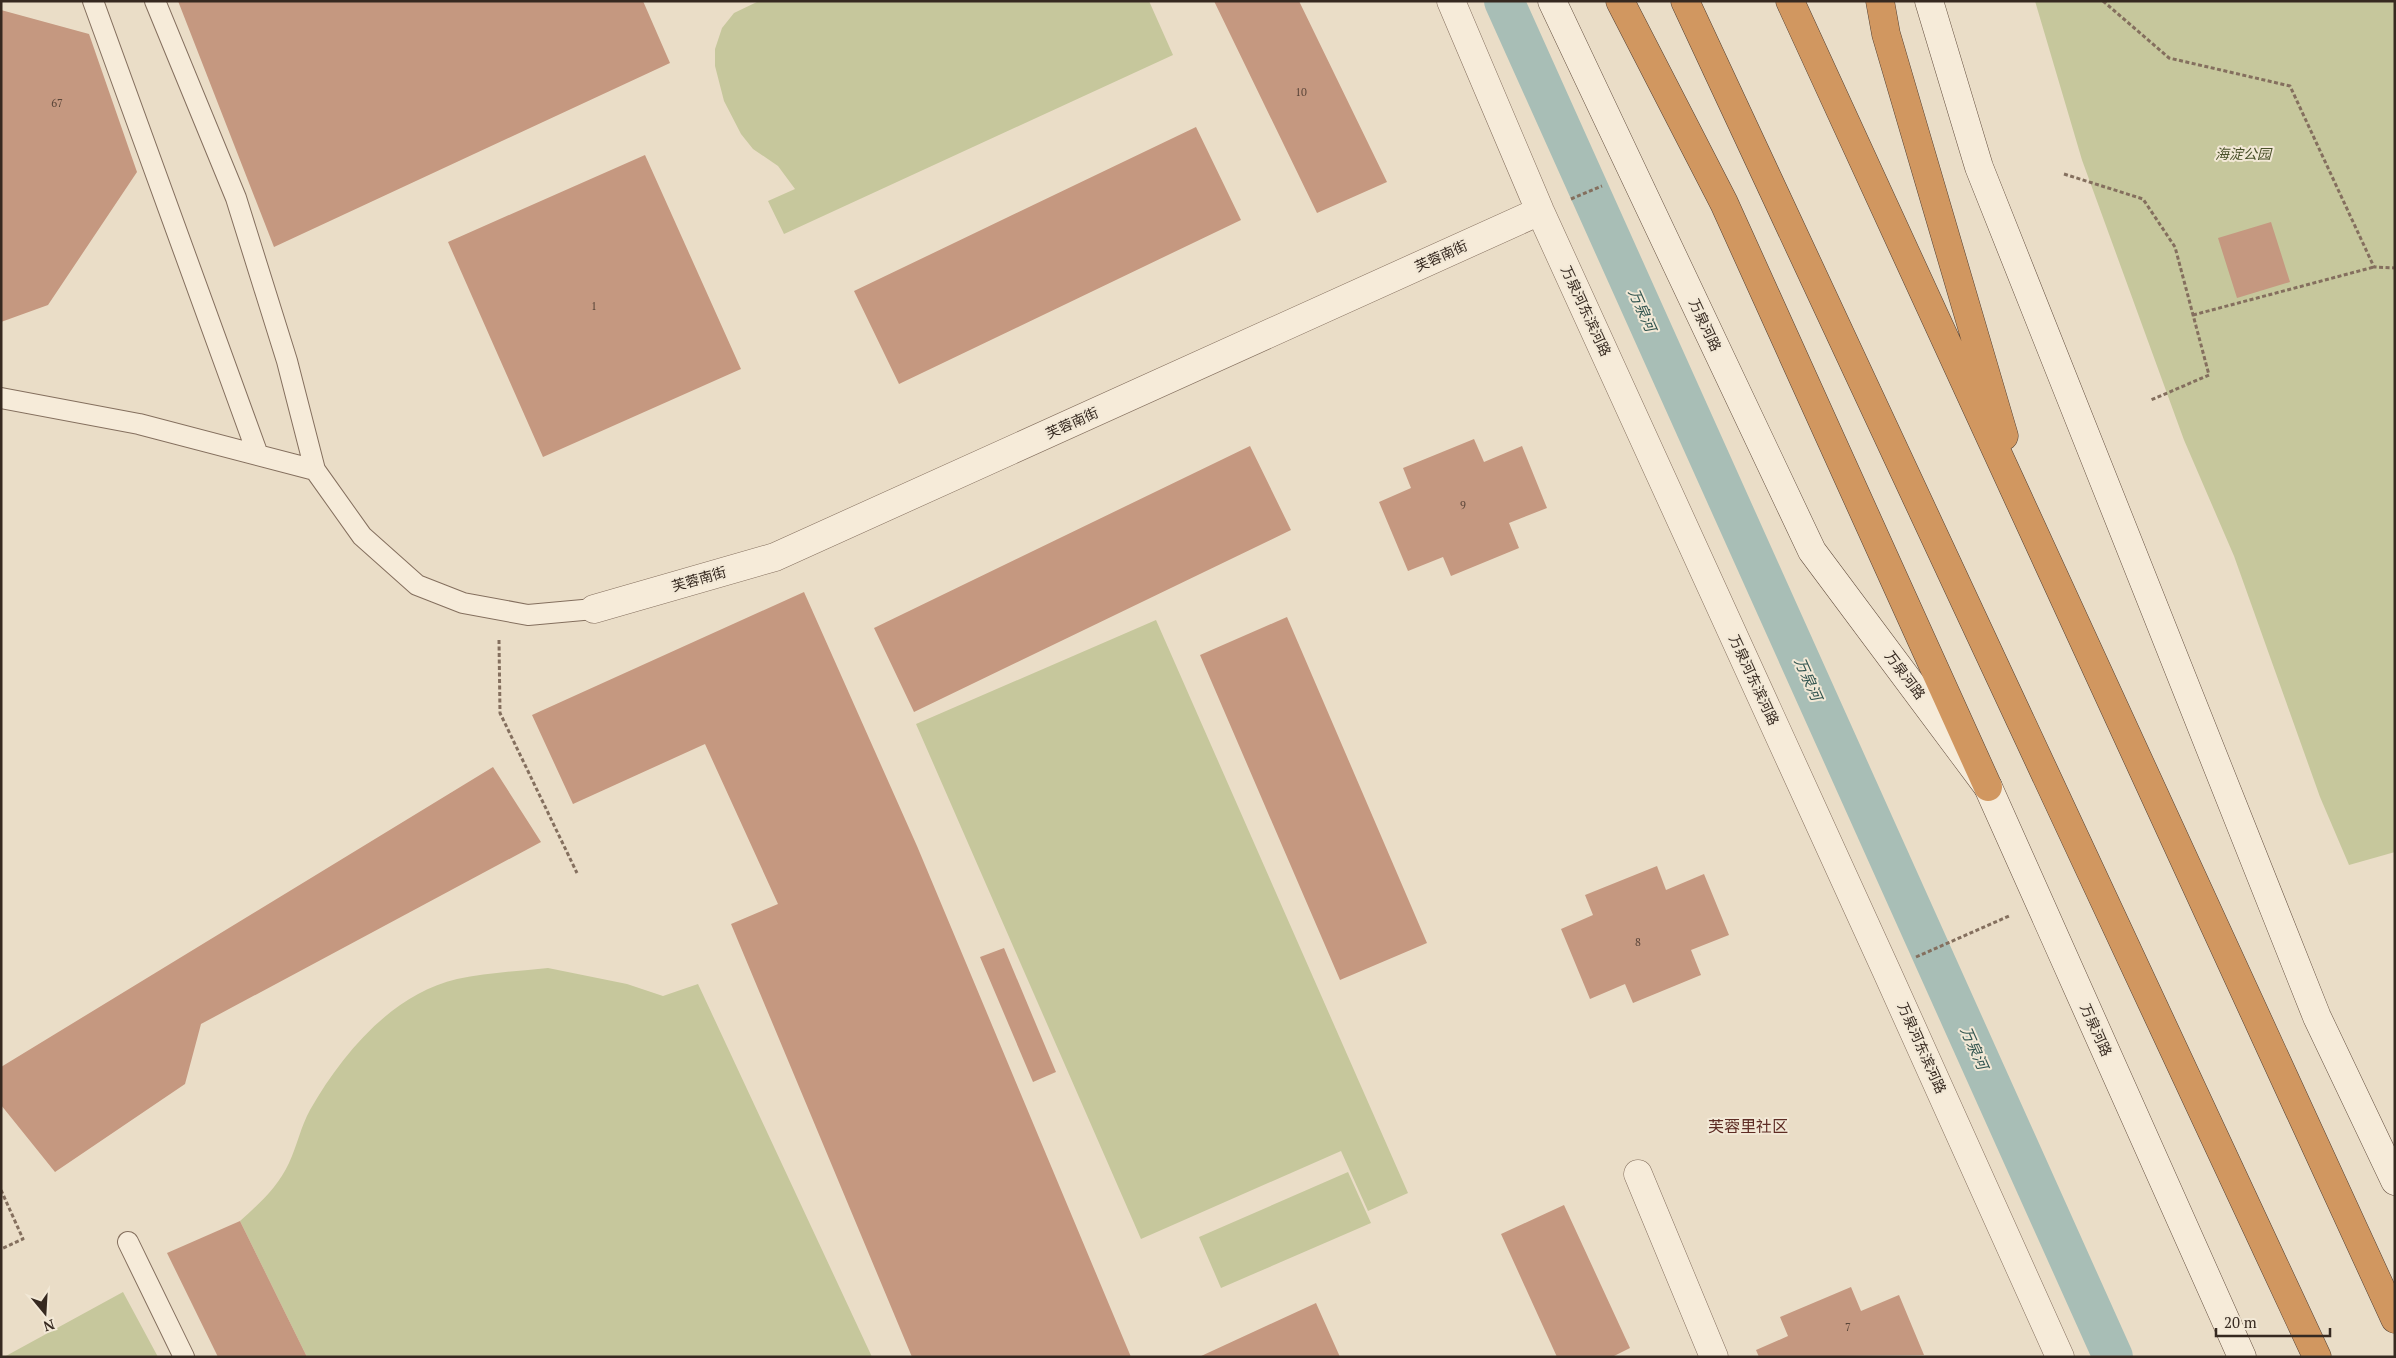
<svg xmlns="http://www.w3.org/2000/svg" width="2396" height="1358" font-family="'PT Serif','Noto Sans SC',serif">
	<rect width="100%" height="100%" fill="#eaddc7"/>
	<path fill="#c6c79c" d="M759,1H1149L1173,55L784,234L768,201L795,189L778,166L753,149L741,134L724,101L715,66V49L722,28L734,13Z
		M2035,1H2395V852L2349,865L2320,797L2234,556L2184,440L2082,160Z
		M1156,620L1408,1193L1368,1211L1341,1151L1141,1239L916,724Z
		M548,968L627,984L663,996L698,984L872,1357H307L240,1221C259,1204 278,1187 289,1163C297,1146 301,1126 310,1110C342,1054 392,994 457,979C487,973 518,971 548,968Z
		M1348,1172L1371,1223L1221,1288L1199,1237Z
		M123,1292L158,1357H4Z"/>
	<g fill="none" stroke-linecap="round" stroke-linejoin="round">
		<path stroke="#a8beb6" stroke-width="40" d="M1504,1L2113,1357"/>
	</g>
	<path fill="#c59880" d="M178,1H643L670,63L274,247Z
		M1214,1H1299L1387,182L1317,213Z
		M1,10L89,34L137,172L48,305L1,322Z
		M1196,127L1241,220L899,384L854,291Z
		M645,155L741,369L543,457L448,242Z
		M2271,222L2290,282L2237,298L2218,238Z
		M1474,439L1484,462L1522,446L1547,508L1509,523L1519,548L1451,576L1443,557L1408,571L1379,502L1411,488L1403,468Z
		M1250,446L1291,530L914,712L874,628Z
		M804,592L917,846L1131,1357H912L731,924L778,904L705,744L573,804L532,715Z
		M1287,617L1427,943L1340,980L1200,655Z
		M493,767L541,842L201,1024L185,1084L55,1172L1,1105V1067Z
		M1657,866L1666,890L1704,874L1729,935L1691,950L1701,975L1633,1003L1625,984L1590,999L1561,929L1593,915L1585,895Z
		M1004,948L1056,1072L1033,1082L980,957Z
		M1564,1205L1630,1348L1612,1357H1557L1501,1234Z
		M240,1221L307,1357H218L167,1253Z
		M1851,1287L1861,1311L1899,1295L1924,1355L1759,1357L1756,1350L1788,1336L1780,1317Z
		M1316,1303L1340,1357H1199Z"/>
	<g fill="none" stroke-linecap="round" stroke-linejoin="round">
		<defs>
			<path id="lane" d="M93,1L258,455
				M155,1L236,198L287,361L315,470L362,536L417,585L463,603L528,615L594,609
				M1,398L139,424L315,470
				M128,1242L184,1357"/>
			<path id="street" d="M1451,1L1540,211L1886,970L2060,1357
				M594,609L775,557L1540,211
				M1638,1174L1714,1357"/>
			<path id="secondary" d="M1552,1L1812,551L1988,787L2242,1357
				M1929,1L1979,167L2317,1017L2395,1181"/>
			<path id="highway" d="M1620,1L1724,203L1988,787
				M1685,1L2317,1357
				M1790,1L2395,1319
				M1880,1L1886,34L2004,436"/>
		</defs>
		<use href="#lane" stroke="#846f5e" stroke-width="22"/>
		<use href="#street" stroke="#846f5e" stroke-width="29"/>
		<use href="#secondary" stroke="#665141" stroke-width="29"/>
		<use href="#highway" stroke="#523f32" stroke-width="29"/>
		<path stroke="#846f5e" stroke-width="3" stroke-dasharray="4 2.5" stroke-linecap="butt" d="M2103,1L2169,58L2290,86L2374,267L2395,268
			M2064,174L2143,199L2175,247L2209,375L2151,400
			M1571,199L1602,186
			M2193,315L2374,267
			M499,640L500,713L577,873
			M1916,957L2009,916
			M1,1190L23,1239L1,1249"/>
		<use href="#lane" stroke="#f6ebd9" stroke-width="20"/>
		<use href="#street" stroke="#f6ebd9" stroke-width="28"/>
		<use href="#secondary" stroke="#f6ebd9" stroke-width="28"/>
		<use href="#highway" stroke="#d19760" stroke-width="28"/>
	</g>
	<g text-anchor="middle" stroke-width="4" stroke-linejoin="round" paint-order="stroke">
		<g font-size="11" fill="#5a4538">
			<text x="1301" y="96">10</text>
			<text x="57" y="107">67</text>
			<text x="594" y="310">1</text>
			<text x="1463" y="509">9</text>
			<text x="1638" y="946">8</text>
			<text x="1848" y="1331">7</text>
		</g>
		<g font-size="14" font-style="italic" fill="#495029" stroke="#f2e8d6">
			<text x="2243" y="159">海淀公园</text>
		</g>
		<g font-size="14" fill="#362920" stroke="#f2e8d6">
			<text transform="translate(1441 256) rotate(-24)" y="5">芙蓉南街</text>
			<text transform="translate(1586 311) rotate(65)" y="5">万泉河东滨河路</text>
			<text transform="translate(1705 325) rotate(65)" y="5">万泉河路</text>
			<text transform="translate(1072 423) rotate(-24)" y="5">芙蓉南街</text>
			<text transform="translate(699 579) rotate(-16)" y="5">芙蓉南街</text>
			<text transform="translate(1905 675) rotate(53)" y="5">万泉河路</text>
			<text transform="translate(1754 680) rotate(65)" y="5">万泉河东滨河路</text>
			<text transform="translate(2096 1030) rotate(66)" y="5">万泉河路</text>
			<text transform="translate(1922 1048) rotate(66)" y="5">万泉河东滨河路</text>
		</g>
		<g font-size="15" font-style="italic" fill="#31544f" stroke="#f2e8d6">
			<text transform="translate(1642 310) rotate(66)" y="5">万泉河</text>
			<text transform="translate(1808 679) rotate(66)" y="5">万泉河</text>
			<text transform="translate(1974 1048) rotate(66)" y="5">万泉河</text>
		</g>
		<g font-size="16" fill="#5e2c24" stroke="#f2e8d6">
			<text x="1748" y="1132">芙蓉里社区</text>
		</g>
	</g>
	<rect width="2396" height="1358" fill="none" stroke="#362920" stroke-width="5"/>
	<g transform="translate(45 1313) rotate(162)" stroke="#f2e8d6" stroke-width="4" paint-order="stroke">
	<path d="M0-4L9 19L0 12L-9 19Z" fill="#362920"/>
	<text y="-8" font-size="14" font-weight="bold" text-anchor="middle" fill="#362920">N</text>
	</g>
	<path d="M2216 1328v8h114v-8" fill="none" stroke="#362920" stroke-width="2.5"/>
	<text x="2224" y="1328" font-size="15" fill="#362920" stroke="#f2e8d6" stroke-width="4" paint-order="stroke">20 m</text>
</svg>
